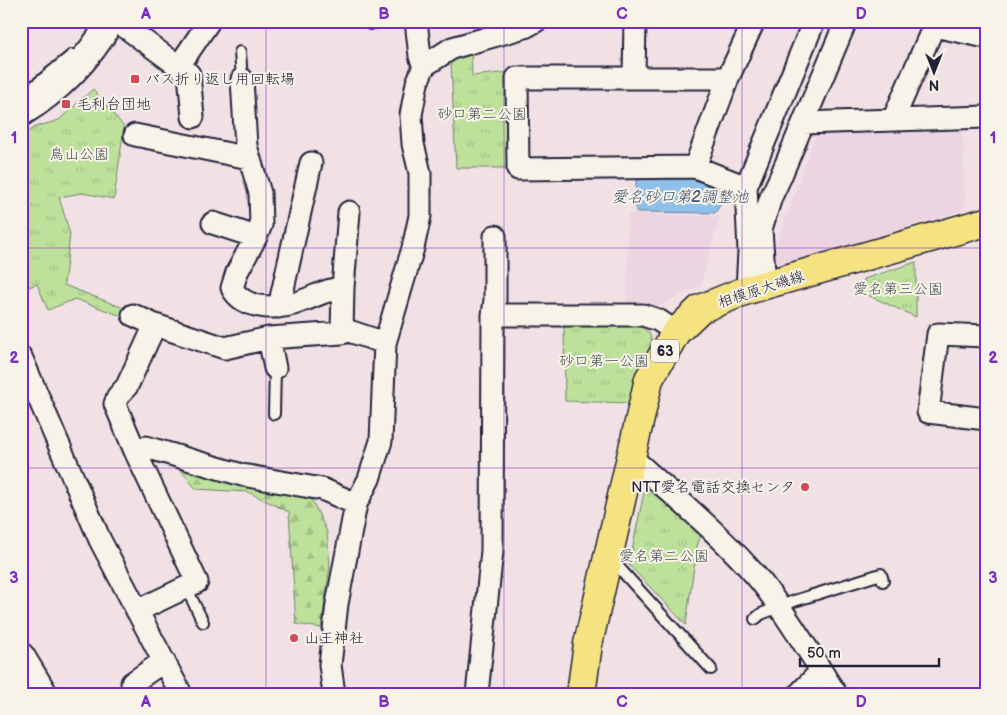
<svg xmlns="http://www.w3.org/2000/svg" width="1007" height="715" font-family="'Balsamiq Sans','Klee One',sans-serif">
	<defs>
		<pattern id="forest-firs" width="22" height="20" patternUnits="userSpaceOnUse" patternTransform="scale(1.25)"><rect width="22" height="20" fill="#bde19b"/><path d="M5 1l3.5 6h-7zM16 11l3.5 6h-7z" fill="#a2c186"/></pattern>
		<pattern id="park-tufts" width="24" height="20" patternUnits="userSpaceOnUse" patternTransform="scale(1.25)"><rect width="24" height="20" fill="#bde19b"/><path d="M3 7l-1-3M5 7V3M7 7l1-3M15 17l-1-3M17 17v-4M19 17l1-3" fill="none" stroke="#a2c186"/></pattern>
	</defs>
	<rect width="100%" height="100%" fill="#f1e1e4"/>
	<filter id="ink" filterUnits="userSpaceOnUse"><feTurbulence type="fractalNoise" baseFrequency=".02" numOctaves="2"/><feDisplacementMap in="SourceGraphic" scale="10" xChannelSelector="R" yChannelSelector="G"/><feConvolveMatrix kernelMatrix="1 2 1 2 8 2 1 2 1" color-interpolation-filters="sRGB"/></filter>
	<g filter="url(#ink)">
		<path fill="#edd4e1" d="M963,126L965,209L777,268L770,262L815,136L822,129Z
			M628,214L720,216L700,286L658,307L627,305Z"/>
		<path fill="url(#forest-firs)" stroke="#70826b" d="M180,469L194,470L312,500L327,532L330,566L321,628L296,624L289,512L248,492L196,489Z"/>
		<path fill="url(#park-tufts)" stroke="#70826b" d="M471,52L472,76L510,72L511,168H456L451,64L449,60Z
			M93,89L124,127L114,199L82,193L59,197L70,234L64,285L134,312L130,319L75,299L48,310L37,284L21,290V136L36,127L59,120Z
			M916,262V317L863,293L864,279Z
			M564,323C582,323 657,314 651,344C649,353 644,361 641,369C638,380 636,392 633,403L565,401Z
			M654,490L701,535L696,549L703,557L694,566L686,625L629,565L644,492Z"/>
		<path fill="#8ec0ea" stroke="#6381a4" d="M636,178H690L717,188L724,199L715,213L636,212Z"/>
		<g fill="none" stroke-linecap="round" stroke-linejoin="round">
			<defs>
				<path id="service" d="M370,24L382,21
					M240,52L242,79
					M27,102L33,87L72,55H75
					M274,414L275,368
					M611,559L711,669
					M186,587L203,622
					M755,619L761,614L794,601L881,574L883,581"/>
				<path id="minor" d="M117,21L189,74L193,117
					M934,26L986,37
					M179,66L208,23L207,21
					M424,66L452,48L525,27L536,21
					M634,77L635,21
					M728,78H517L518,169L695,167L746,187
					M242,79L246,146L260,193L261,225L256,237L237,272L232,288C244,311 280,310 302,301C317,296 326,289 343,288
					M893,120L936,21
					M803,123L986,117
					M135,135L249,158
					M695,167L728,78L754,21
					M213,223L256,237
					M765,286L761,229L771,197L780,178L846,21
					M747,290L749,251L746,187L814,21
					M279,307L311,163
					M133,315L155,325
					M493,315L495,300V236
					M342,333L343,288L349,212
					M986,336L938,334L928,412L986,419
					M269,338L275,368
					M21,357L100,540L181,694
					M135,451L146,447L242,475L322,489L356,504
					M630,456C675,497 723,536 762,583C789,618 812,657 836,694
					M137,611L197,582L135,451L115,404L118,396L127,386L155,325L225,348L269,338L342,333L349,331L385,343
					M132,683L164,661
					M334,694L330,665L337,604L356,504L369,479L381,441L385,343L413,248L420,216V173L413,144L411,115L417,83L424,66L420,56L416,21
					M477,694L492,551L493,315H643L658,320L676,332
					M799,694L821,671"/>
				<path id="tertiary" d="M21,113C59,90 88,60 111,21
					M21,656L44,694"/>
				<path id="primary" d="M581,694L588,644L649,379L676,332L700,309L747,290L986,222"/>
			</defs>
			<use href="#service" stroke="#22223b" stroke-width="14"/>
			<use href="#minor" stroke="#22223b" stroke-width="25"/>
			<use href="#tertiary" stroke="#22223b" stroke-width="30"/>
			<use href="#primary" stroke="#22223b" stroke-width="31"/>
			<use href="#service" stroke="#f7f3e8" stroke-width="10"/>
			<use href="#minor" stroke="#f7f3e8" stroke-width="21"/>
			<use href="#tertiary" stroke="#f7f3e8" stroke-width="26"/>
			<use href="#primary" stroke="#f5e382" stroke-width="28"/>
		</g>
	</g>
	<path fill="none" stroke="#7b2cbf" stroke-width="1" stroke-opacity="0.55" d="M266,21V694M504,21V694M742,21V694M21,248H986M21,468H986"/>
	<g fill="#d1495b" stroke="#f7f3e8" stroke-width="2">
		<rect x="130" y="74" width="10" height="10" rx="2.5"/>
		<rect x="61" y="99" width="10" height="10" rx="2.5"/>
		<circle cx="805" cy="487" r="5"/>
		<circle cx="294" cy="638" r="5"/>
	</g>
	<g text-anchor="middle" stroke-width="4" stroke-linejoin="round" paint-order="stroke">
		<rect fill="#f7f3e8" stroke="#62616f" stroke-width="1" x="651" y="339.5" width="28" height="23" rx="4"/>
		<g font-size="14" font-weight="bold" fill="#22223b">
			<text x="665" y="356">63</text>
		</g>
		<g font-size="15" fill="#22223b" stroke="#f7f3e8" text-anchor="start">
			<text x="145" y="84">バス折り返し用回転場</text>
			<text x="76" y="109">毛利台団地</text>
			<text x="795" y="492" text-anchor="end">NTT愛名電話交換センタ</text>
			<text x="304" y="643">山王神社</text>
		</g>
		<g font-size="15" fill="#495253" stroke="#f7f3e8">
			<text x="482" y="119">砂口第二公園</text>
			<text x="79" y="159">鳥山公園</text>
			<text x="898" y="294">愛名第三公園</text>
			<text x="604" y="366">砂口第一公園</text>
			<text x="664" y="561">愛名第二公園</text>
		</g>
		<g font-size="15" fill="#22223b" stroke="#f7f3e8">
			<text transform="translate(761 289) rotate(-18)" y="5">相模原大磯線</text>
		</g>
		<g font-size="16" font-style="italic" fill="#425170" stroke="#f7f3e8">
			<text x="680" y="202">愛名砂口第2調整池</text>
		</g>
	</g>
	<rect width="1007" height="715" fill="none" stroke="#f7f3e8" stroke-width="55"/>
	<g transform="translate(934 72) rotate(180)" stroke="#f7f3e8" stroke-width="4" paint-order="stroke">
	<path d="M0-4L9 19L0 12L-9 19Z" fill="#22223b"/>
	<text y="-8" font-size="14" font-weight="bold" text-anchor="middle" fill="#22223b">N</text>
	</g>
	<path d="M800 658v8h139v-8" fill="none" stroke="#22223b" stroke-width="2.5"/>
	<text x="807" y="658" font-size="15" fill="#22223b" stroke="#f7f3e8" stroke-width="4" paint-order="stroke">50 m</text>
	<rect x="28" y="28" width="952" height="660" fill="none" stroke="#7b2cbf" stroke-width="2"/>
	<g font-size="16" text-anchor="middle" font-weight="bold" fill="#7b2cbf">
		<text x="146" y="19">A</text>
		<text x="384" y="19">B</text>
		<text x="622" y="19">C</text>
		<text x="861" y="19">D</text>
		<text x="14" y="143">1</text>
		<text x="993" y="143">1</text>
		<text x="14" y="363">2</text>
		<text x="993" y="363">2</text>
		<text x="14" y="583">3</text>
		<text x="993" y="583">3</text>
		<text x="146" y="707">A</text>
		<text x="384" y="707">B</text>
		<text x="622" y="707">C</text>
		<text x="861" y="707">D</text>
	</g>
</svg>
